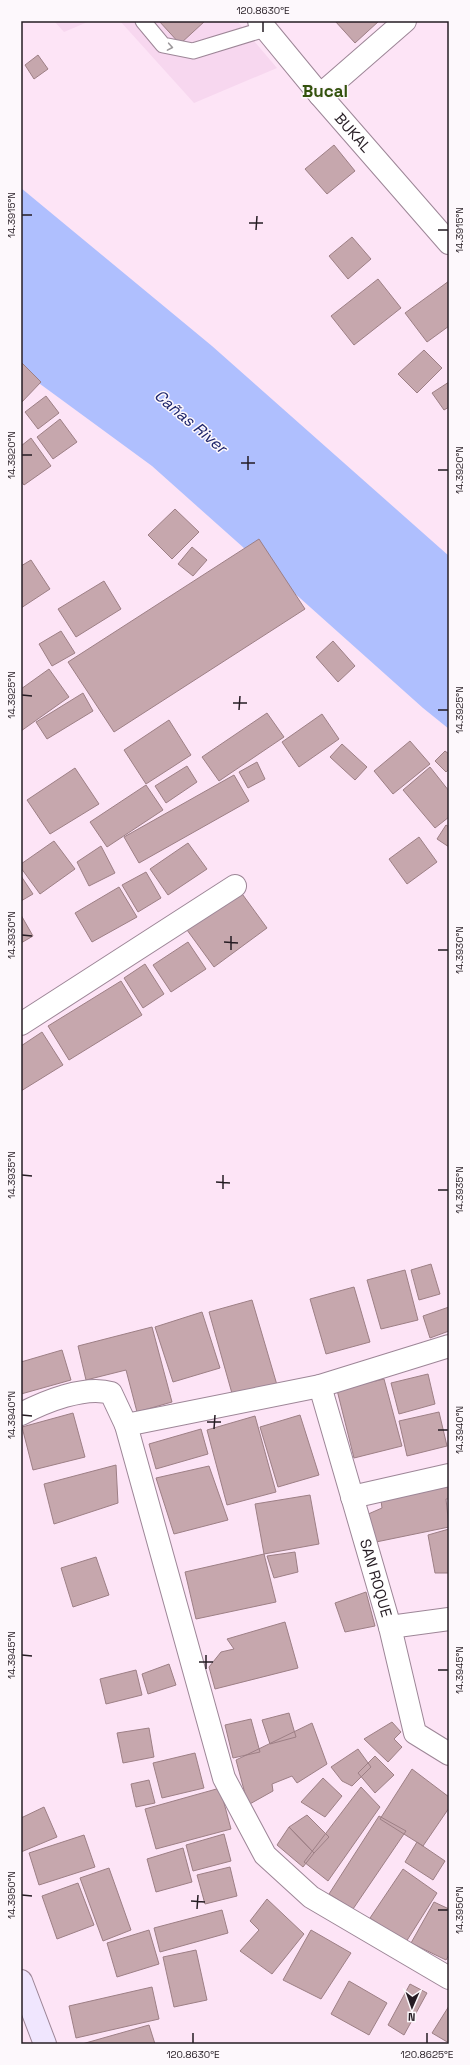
<svg xmlns="http://www.w3.org/2000/svg" width="470" height="2065" font-family="'Space Grotesk',sans-serif">
	<rect width="100%" height="100%" fill="#fde4f6"/>
	<path fill="#f7d7ef" d="M54,21H90L64,32Z
		M120,21H237L277,68L194,103Z"/>
	<path fill="#afbffe" d="M21,188L212,346L449,556V729L423,708L152,466L21,370Z"/>
	<path fill="#c6a7ad" stroke="#9d7f85" d="M159,21H205L180,44Z
		M335,21H379L355,43Z
		M38,55L48,69L34,79L25,65Z
		M334,145L355,171L327,194L305,169Z
		M352,237L371,259L348,279L329,256Z
		M378,279L401,308L354,345L331,316Z
		M449,281V326L427,342L405,313Z
		M424,350L442,368L417,393L398,374Z
		M22,363L41,382L21,403V364Z
		M449,382V407L444,410L432,393Z
		M46,396L59,413L38,429L25,412Z
		M60,419L77,442L53,459L37,437Z
		M31,438L51,466L24,485L21,481V446Z
		M175,509L199,532L172,559L148,535Z
		M259,539L305,609L114,732L68,662Z
		M192,547L207,560L193,576L178,564Z
		M31,560L50,589L21,608V566Z
		M104,581L121,609L76,637L58,609Z
		M61,631L75,653L52,666L39,644Z
		M333,641L355,666L338,682L316,657Z
		M49,669L69,697L21,731V689Z
		M83,693L93,711L47,739L36,722Z
		M267,713L284,737L219,781L202,757Z
		M322,714L339,739L299,767L282,742Z
		M169,720L191,755L146,784L124,750Z
		M410,741L430,764L393,794L374,771Z
		M342,744L367,767L355,780L330,757Z
		M445,751L449,754V769L446,772L435,761Z
		M257,762L265,779L248,788L239,772Z
		M187,766L197,782L166,803L155,786Z
		M430,767L449,791V817L435,828L403,790Z
		M75,768L99,804L50,834L27,800Z
		M234,775L249,801L139,863L124,837Z
		M146,785L163,810L107,847L90,822Z
		M446,825L449,827V847L437,839Z
		M419,837L437,862L407,884L389,859Z
		M54,841L75,869L40,894L21,868V864Z
		M188,843L207,869L168,895L150,869Z
		M101,846L115,873L89,886L77,862Z
		M146,872L161,898L138,912L122,885Z
		M21,876L33,894L21,901Z
		M119,887L137,917L92,942L75,913Z
		M240,891L267,928L214,967L187,930Z
		M21,915L33,936L21,943Z
		M188,942L206,969L171,992L153,965Z
		M145,964L164,994L143,1008L124,978Z
		M121,981L142,1015L69,1060L48,1026Z
		M42,1032L63,1065L21,1091V1046Z
		M431,1264L440,1294L419,1300L411,1270Z
		M405,1270L418,1320L381,1329L367,1280Z
		M354,1287L370,1342L326,1354L310,1299Z
		M252,1300L277,1385L233,1397L209,1312Z
		M449,1307V1331L430,1338L423,1316Z
		M202,1312L220,1368L173,1382L155,1327Z
		M152,1327L172,1402L137,1412L126,1370L86,1380L78,1346Z
		M62,1350L71,1380L21,1394V1362Z
		M428,1374L435,1404L399,1414L391,1383Z
		M384,1379L402,1446L354,1458L337,1390Z
		M439,1412L447,1446L407,1456L399,1421Z
		M73,1413L85,1457L33,1470L22,1427Z
		M300,1415L319,1475L278,1487L260,1427Z
		M255,1416L276,1492L227,1505L207,1430Z
		M201,1429L208,1454L156,1469L149,1444Z
		M116,1465L118,1503L54,1524L44,1484Z
		M209,1466L228,1520L174,1534L156,1478Z
		M449,1476V1499H446L449,1527L376,1542L366,1515L382,1508L380,1493Z
		M310,1495L319,1544L264,1554L255,1504Z
		M449,1529V1573H435L428,1535Z
		M295,1552L298,1572L274,1578L267,1556Z
		M264,1554L276,1602L196,1619L185,1572Z
		M96,1557L109,1595L73,1607L61,1568Z
		M366,1592L375,1626L345,1632L335,1603Z
		M285,1622L298,1668L215,1689L209,1667L221,1652L234,1649L227,1639Z
		M169,1664L176,1685L148,1694L142,1674Z
		M136,1670L142,1695L106,1704L100,1679Z
		M289,1713L296,1737L270,1744L262,1720Z
		M251,1719L260,1752L233,1758L225,1725Z
		M392,1722L401,1732L394,1739L402,1747L388,1762L364,1739Z
		M312,1723L327,1764L297,1783L292,1776L272,1784L273,1791L248,1805L236,1760Z
		M149,1728L154,1757L123,1763L117,1733Z
		M358,1749L371,1767L352,1786L342,1781L331,1767Z
		M195,1753L204,1788L162,1798L153,1763Z
		M375,1756L394,1775L375,1793L358,1773Z
		M412,1769L449,1797V1808L423,1846L380,1819Z
		M323,1778L342,1796L325,1817L301,1802Z
		M149,1780L155,1803L136,1807L131,1784Z
		M361,1787L380,1807L328,1881L304,1862Z
		M220,1788L231,1829L156,1849L145,1809Z
		M44,1807L57,1837L21,1852V1818Z
		M307,1815L329,1837L314,1853L289,1827Z
		M379,1816L406,1831L353,1909L329,1894Z
		M289,1827L314,1853L303,1867L277,1845Z
		M224,1834L231,1861L193,1871L186,1845Z
		M84,1835L95,1867L39,1885L29,1853Z
		M417,1842L445,1861L433,1880L405,1862Z
		M183,1848L192,1882L156,1892L147,1859Z
		M230,1867L237,1896L205,1904L197,1875Z
		M109,1868L131,1930L103,1941L80,1878Z
		M403,1869L437,1893L406,1942L370,1918Z
		M78,1883L94,1925L57,1939L42,1896Z
		M267,1899L304,1934L272,1974L240,1951L259,1930L250,1921Z
		M434,1902L449,1909V1955L446,1960L411,1943Z
		M222,1910L228,1933L160,1952L154,1928Z
		M149,1930L159,1964L117,1977L107,1943Z
		M311,1930L351,1953L321,1999L283,1980Z
		M196,1950L207,2000L174,2007L163,1957Z
		M349,1981L387,2003L369,2035L331,2014Z
		M410,1984L427,1993L404,2035L388,2025Z
		M152,1987L159,2019L76,2038L69,2006Z
		M449,2006V2043L432,2033Z
		M149,2025L155,2044H82Z"/>
	<g fill="none" stroke-linecap="round" stroke-linejoin="round">
		<defs>
			<path id="service" d="M143,21L163,45L193,51L265,29"/>
			<g id="minor">
				<path d="M21,1024L235,886"/>
				<path d="M449,1346L320,1386L126,1425L224,1778L265,1855L311,1897L449,1978"/>
				<path id="s1" d="M320,1386L390,1627L415,1733L449,1754"/>
				<path d="M21,1414C44,1402 85,1385 111,1393L126,1425"/>
				<path d="M352,1497L449,1475"/>
				<path d="M390,1627L449,1619"/>
			</g>
			<g id="tertiary">
				<path id="s2" d="M259,21L320,95L449,243"/>
				<path d="M320,95L405,21"/>
			</g>
			<path id="secondary" d="M21,1981L45,2044"/>
		</defs>
		<use href="#service" stroke="#9d8697" stroke-width="17"/>
		<use href="#minor" stroke="#9d8697" stroke-width="24"/>
		<use href="#tertiary" stroke="#9d8697" stroke-width="24"/>
		<use href="#secondary" stroke="#9d8697" stroke-width="24"/>
		<use href="#service" stroke="#fff" stroke-width="15"/>
		<use href="#minor" stroke="#fff" stroke-width="22"/>
		<use href="#tertiary" stroke="#fff" stroke-width="22"/>
		<use href="#secondary" stroke="#f0e6fe" stroke-width="22"/>
	</g>
	<defs><path id="oneway-chevron" d="M-2-3.5L2.5 0L-2 3.5" fill="none" stroke-width="1.6" stroke-linecap="round" stroke-linejoin="round"/></defs>
	<use stroke="#9d999c" href="#oneway-chevron" transform="translate(170 47) rotate(10)"/>
	<path fill="none" stroke="#251c23" stroke-width="1.5" d="M263,32V22M22,215H32M249,223H263M256,230L257,216M438,230H448M22,455H32M241,463H255M248,470V456M438,470H448M22,695L32,696M233,703H247M239,710L240,696M438,710H448M22,935L32,936M224,942L238,943M231,950V936M438,950H448M22,1175L32,1176M216,1182L230,1183M223,1189V1175M438,1190H448M22,1415L32,1416M207,1422H221M214,1429L215,1415M438,1430H448M22,1655L32,1656M199,1662H213M206,1669V1655M438,1670H448M22,1895L32,1896M191,1901L205,1902M197,1909L198,1895M438,1910H448M193,2043V2033M427,2043V2033"/>
	<g text-anchor="middle" stroke-width="3" stroke-linejoin="round" paint-order="stroke">
		<g font-size="15" fill="#251c23" stroke="#fdf8fc">
			<text dy="5" stroke="none"><textPath href="#s2" startOffset="146">BUKAL</textPath></text>
			<text dy="5" stroke="none"><textPath href="#s1" startOffset="200">SAN ROQUE</textPath></text>
		</g>
		<g font-size="16" font-style="italic" fill="#1e256b" stroke="#fdf8fc">
			<text transform="translate(191 421) rotate(40)" y="6">Cañas River</text>
		</g>
		<g font-size="17" font-weight="bold" fill="#33520d" stroke="#fdf8fc">
			<text x="325" y="97">Bucal</text>
		</g>
	</g>
	<rect width="470" height="2065" fill="none" stroke="#fdf8fc" stroke-width="44"/>
	<g transform="translate(412 2007) rotate(182)" stroke="#fdf8fc" stroke-width="3" paint-order="stroke">
	<path d="M0-3L7 15L0 10L-7 15Z" fill="#251c23"/>
	<text y="-6" font-size="11" font-weight="bold" text-anchor="middle" fill="#251c23">N</text>
	</g>
	<rect x="22" y="22" width="426" height="2021" fill="none" stroke="#251c23" stroke-width="1.5"/>
	<g font-size="10" text-anchor="middle" fill="#251c23">
		<text x="263" y="14">120.8630°E</text>
		<text transform="translate(11 215) rotate(-90)" y="4">14.3915°N</text>
		<text transform="translate(459 230) rotate(-90)" y="4">14.3915°N</text>
		<text transform="translate(11 455) rotate(-90)" y="4">14.3920°N</text>
		<text transform="translate(459 470) rotate(-90)" y="4">14.3920°N</text>
		<text transform="translate(11 695) rotate(-90)" y="4">14.3925°N</text>
		<text transform="translate(459 710) rotate(-90)" y="4">14.3925°N</text>
		<text transform="translate(11 935) rotate(-90)" y="4">14.3930°N</text>
		<text transform="translate(459 950) rotate(-90)" y="4">14.3930°N</text>
		<text transform="translate(11 1175) rotate(-90)" y="4">14.3935°N</text>
		<text transform="translate(459 1190) rotate(-90)" y="4">14.3935°N</text>
		<text transform="translate(11 1415) rotate(-90)" y="4">14.3940°N</text>
		<text transform="translate(459 1430) rotate(-90)" y="4">14.3940°N</text>
		<text transform="translate(11 1655) rotate(-90)" y="4">14.3945°N</text>
		<text transform="translate(459 1670) rotate(-90)" y="4">14.3945°N</text>
		<text transform="translate(11 1895) rotate(-90)" y="4">14.3950°N</text>
		<text transform="translate(459 1910) rotate(-90)" y="4">14.3950°N</text>
		<text x="193" y="2058">120.8630°E</text>
		<text x="427" y="2058">120.8625°E</text>
	</g>
</svg>
